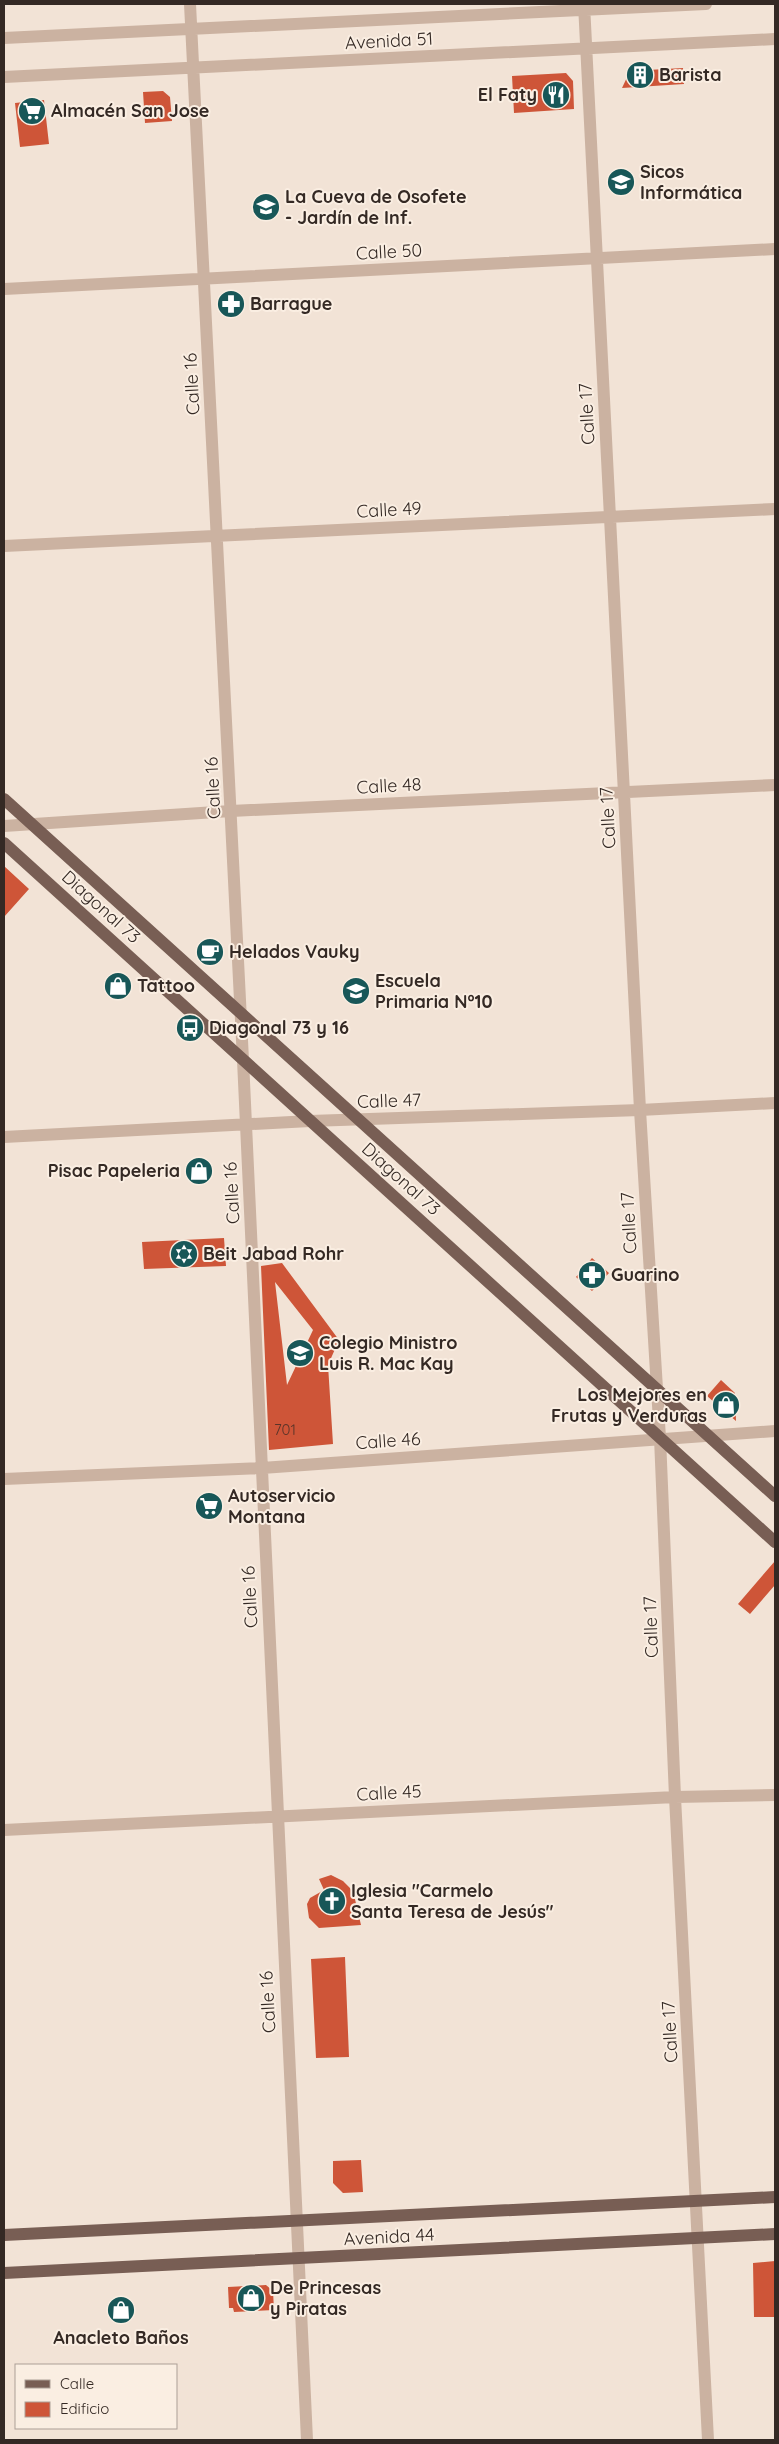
<svg xmlns="http://www.w3.org/2000/svg" width="779" height="2444" font-family="Quicksand,sans-serif">
	<rect width="100%" height="100%" fill="#f2e3d6"/>
	<path fill="#ce5538" fill-rule="evenodd" d="M683,68L684,84L622,88L630,71Z
		M566,73L573,81L574,109L514,113L512,76Z
		M163,91L170,97L172,121L145,123L143,92Z
		M44,100L49,144L20,147L15,103Z
		M4,866L29,889L4,917Z
		M119,974L129,984L118,997L107,988Z
		M224,1238L226,1266L144,1269L142,1242Z
		M592,1258L609,1273L592,1291L576,1277Z
		M282,1263L339,1340L328,1365L333,1444L269,1450L261,1266ZM275,1282L313,1330L287,1385Z
		M721,1380L735,1393L736,1421L707,1396Z
		M775,1561V1585L750,1614L738,1604Z
		M331,1875L343,1881L350,1888L354,1895L361,1925L319,1928L309,1918L307,1904L310,1898L324,1890L319,1879Z
		M345,1957L349,2057L316,2058L311,1959Z
		M361,2160L363,2192L343,2193L333,2183V2161Z
		M775,2261V2317H754L753,2263Z
		M266,2285L273,2291L274,2310L234,2312L233,2308H229L228,2287Z"/>
	<g fill="none" stroke-linecap="round" stroke-linejoin="round">
		<path stroke="#cbb2a1" stroke-width="12" d="M190,4L243,1060L307,2440
			M584,4L640,1110L660,1438L675,1797L708,2440
			M4,38L706,4
			M4,77L775,39
			M4,289L775,249
			M4,546L775,509
			M4,826L231,811L775,785
			M4,1137L310,1121L640,1110L775,1103
			M4,1479L262,1468L775,1431
			M4,1830L675,1797L775,1795"/>
		<path stroke="#785e54" stroke-width="12" d="M4,799L775,1496
			M4,843L775,1542
			M4,2235L775,2197
			M4,2273L775,2234"/>
	</g>
	<defs>
		<symbol id="building-disc" viewBox="-11 -11 22 22"><circle r="9.5" fill="#185758" stroke="#faeee2"/><path d="M-4-6H4V6H1V3H-1V6H-4ZM-2.5-4.3h1.7v1.8h-1.7ZM.8-4.3h1.7v1.8H.8ZM-2.5-1h1.7V.8h-1.7ZM.8-1h1.7V.8H.8Z" fill="#fff"/></symbol>
		<symbol id="restaurant-disc" viewBox="-11 -11 22 22"><circle r="9.5" fill="#185758" stroke="#faeee2"/><path d="M-5-6h1v4h1v-4h1v4h1v-4h1v5L-1.5 .5V6h-2V.5L-5-1ZM5-6V6H3V1.5H1.5Q1.5-4 5-6Z" fill="#fff"/></symbol>
		<symbol id="supermarket-disc" viewBox="-11 -11 22 22"><circle r="9.5" fill="#185758" stroke="#faeee2"/><path d="M-6-5.5h2.5l.6 2H6L4.5 2H-2.5L-4.4-4H-6ZM-1.5 3.2a1.3 1.3 0 1 0 .1 0ZM3 3.2a1.3 1.3 0 1 0 .1 0Z" fill="#fff"/></symbol>
		<symbol id="university-disc" viewBox="-11 -11 22 22"><circle r="9.5" fill="#185758" stroke="#faeee2"/><path d="M0-5L7-2L0 1L-7-2ZM-4 1L0 2.5L4 1V4Q0 6-4 4Z" fill="#fff"/></symbol>
		<symbol id="school-disc" viewBox="-11 -11 22 22"><circle r="9.5" fill="#185758" stroke="#faeee2"/><path d="M0-5L7-2L0 1L-7-2ZM-4 1L0 2.5L4 1V4Q0 6-4 4Z" fill="#fff"/></symbol>
		<symbol id="pharmacy-disc" viewBox="-11 -11 22 22"><circle r="9.5" fill="#185758" stroke="#faeee2"/><path d="M-2-6h4v4h4v4h-4v4h-4v-4h-4v-4h4Z" fill="#fff"/></symbol>
		<symbol id="cafe-disc" viewBox="-11 -11 22 22"><circle r="9.5" fill="#185758" stroke="#faeee2"/><path d="M-5.5-4.5H6V0H3Q3 3.5 0 3.5H-2.5Q-5.5 3.5-5.5 0ZM3-3.2v2h1.7v-2ZM-6 4.5H4V6H-6Z" fill="#fff"/></symbol>
		<symbol id="shop-disc" viewBox="-11 -11 22 22"><circle r="9.5" fill="#185758" stroke="#faeee2"/><path d="M-5-2.5h2.3a2.7 3.5 0 0 1 5.4 0H5L5.5 6h-11ZM-1.5-2.5h3a1.5 2.3 0 0 0-3 0Z" fill="#fff"/></symbol>
		<symbol id="bus-disc" viewBox="-11 -11 22 22"><circle r="9.5" fill="#185758" stroke="#faeee2"/><path d="M-5-6H5V4H4V6H2V4H-2V6H-4V4H-5ZM-3.5-4V0h7V-4ZM-3.5 1.2v1.5H-2V1.2ZM2 1.2v1.5H3.5V1.2Z" fill="#fff"/></symbol>
		<symbol id="synagogue-disc" viewBox="-11 -11 22 22"><circle r="9.5" fill="#185758" stroke="#faeee2"/><path d="M0-6.5L5.6 3.2H-5.6ZM0 6.5L5.6-3.2H-5.6Z" fill="#fff"/></symbol>
		<symbol id="church-disc" viewBox="-11 -11 22 22"><circle r="9.5" fill="#185758" stroke="#faeee2"/><path d="M-1.2-6h2.4v3.5h3.3v2.4h-3.3V6h-2.4V-.1h-3.3v-2.4h3.3Z" fill="#fff"/></symbol>
	</defs>
	<g fill-rule="evenodd">
		<use href="#building-disc" x="624" y="59" width="32" height="32"/>
		<use href="#restaurant-disc" x="540" y="79" width="32" height="32"/>
		<use href="#supermarket-disc" x="16" y="95" width="32" height="32"/>
		<use href="#university-disc" x="605" y="166" width="32" height="32"/>
		<use href="#school-disc" x="250" y="191" width="32" height="32"/>
		<use href="#pharmacy-disc" x="215" y="288" width="32" height="32"/>
		<use href="#cafe-disc" x="194" y="936" width="32" height="32"/>
		<use href="#shop-disc" x="102" y="970" width="32" height="32"/>
		<use href="#school-disc" x="340" y="975" width="32" height="32"/>
		<use href="#bus-disc" x="174" y="1012" width="32" height="32"/>
		<use href="#shop-disc" x="183" y="1155" width="32" height="32"/>
		<use href="#synagogue-disc" x="168" y="1238" width="32" height="32"/>
		<use href="#pharmacy-disc" x="576" y="1259" width="32" height="32"/>
		<use href="#school-disc" x="284" y="1337" width="32" height="32"/>
		<use href="#shop-disc" x="710" y="1389" width="32" height="32"/>
		<use href="#supermarket-disc" x="193" y="1490" width="32" height="32"/>
		<use href="#church-disc" x="316" y="1885" width="32" height="32"/>
		<use href="#shop-disc" x="235" y="2282" width="32" height="32"/>
		<use href="#shop-disc" x="105" y="2294" width="32" height="32"/>
	</g>
	<g text-anchor="middle" stroke-width="4" stroke-linejoin="round" paint-order="stroke">
		<g font-size="15" fill="#5a3429">
			<text x="285" y="1435">701</text>
		</g>
		<g font-size="18" fill="#342924" stroke="#faeee2">
			<text transform="translate(389 41) rotate(-3)" y="6">Avenida 51</text>
			<text transform="translate(389 252) rotate(-3)" y="6">Calle 50</text>
			<text transform="translate(192 384) rotate(-93)" y="6">Calle 16</text>
			<text transform="translate(587 414) rotate(-93)" y="6">Calle 17</text>
			<text transform="translate(389 510) rotate(-3)" y="6">Calle 49</text>
			<text transform="translate(389 786) rotate(-3)" y="6">Calle 48</text>
			<text transform="translate(213 788) rotate(-93)" y="6">Calle 16</text>
			<text transform="translate(608 818) rotate(-93)" y="6">Calle 17</text>
			<text transform="translate(101 907) rotate(42)" y="6">Diagonal 73</text>
			<text transform="translate(389 1101) rotate(-2)" y="6">Calle 47</text>
			<text transform="translate(401 1179) rotate(42)" y="6">Diagonal 73</text>
			<text transform="translate(232 1193) rotate(-93)" y="6">Calle 16</text>
			<text transform="translate(629 1223) rotate(-93)" y="6">Calle 17</text>
			<text transform="translate(388 1441) rotate(-4)" y="6">Calle 46</text>
			<text transform="translate(250 1597) rotate(-93)" y="6">Calle 16</text>
			<text transform="translate(651 1627) rotate(-92)" y="6">Calle 17</text>
			<text transform="translate(389 1793) rotate(-3)" y="6">Calle 45</text>
			<text transform="translate(268 2002) rotate(-93)" y="6">Calle 16</text>
			<text transform="translate(670 2032) rotate(-93)" y="6">Calle 17</text>
			<text transform="translate(389 2237) rotate(-3)" y="6">Avenida 44</text>
		</g>
		<g font-size="18" font-weight="bold" fill="#342924" stroke="#faeee2" text-anchor="start">
			<text x="659" y="81">Barista</text>
			<text x="537" y="101" text-anchor="end">El Faty</text>
			<text x="51" y="117">Almacén San Jose</text>
			<text x="640" y="178">Sicos<tspan x="640" dy="21">Informática</tspan></text>
			<text x="285" y="203">La Cueva de Osofete<tspan x="285" dy="21">- Jardín de Inf.</tspan></text>
			<text x="250" y="310">Barrague</text>
			<text x="229" y="958">Helados Vauky</text>
			<text x="375" y="987">Escuela<tspan x="375" dy="21">Primaria N°10</tspan></text>
			<text x="137" y="992">Tattoo</text>
			<text x="209" y="1034">Diagonal 73 y 16</text>
			<text x="180" y="1177" text-anchor="end">Pisac Papeleria</text>
			<text x="203" y="1260">Beit Jabad Rohr</text>
			<text x="611" y="1281">Guarino</text>
			<text x="319" y="1349">Colegio Ministro<tspan x="319" dy="21">Luis R. Mac Kay</tspan></text>
			<text x="707" y="1401" text-anchor="end">Los Mejores en<tspan x="707" dy="21">Frutas y Verduras</tspan></text>
			<text x="228" y="1502">Autoservicio<tspan x="228" dy="21">Montana</tspan></text>
			<text x="351" y="1897">Iglesia "Carmelo<tspan x="351" dy="21">Santa Teresa de Jesús"</tspan></text>
			<text x="270" y="2294">De Princesas<tspan x="270" dy="21">y Piratas</tspan></text>
			<text x="121" y="2344" text-anchor="middle">Anacleto Baños</text>
		</g>
	</g>
	<rect width="779" height="2444" fill="none" stroke="#342924" stroke-width="10"/>
	<rect x="15" y="2364" width="162" height="65" fill="#faeee2" stroke="#ab9f96"/>
	<rect x="25" y="2380" width="25" height="8" fill="#785e54" stroke="#ab9f96"/>
	<text x="60" y="2389" font-size="15" fill="#342924">Calle</text>
	<rect x="25" y="2402" width="25" height="15" fill="#ce5538" stroke="#ab9f96"/>
	<text x="60" y="2414" font-size="15" fill="#342924">Edificio</text>
</svg>
